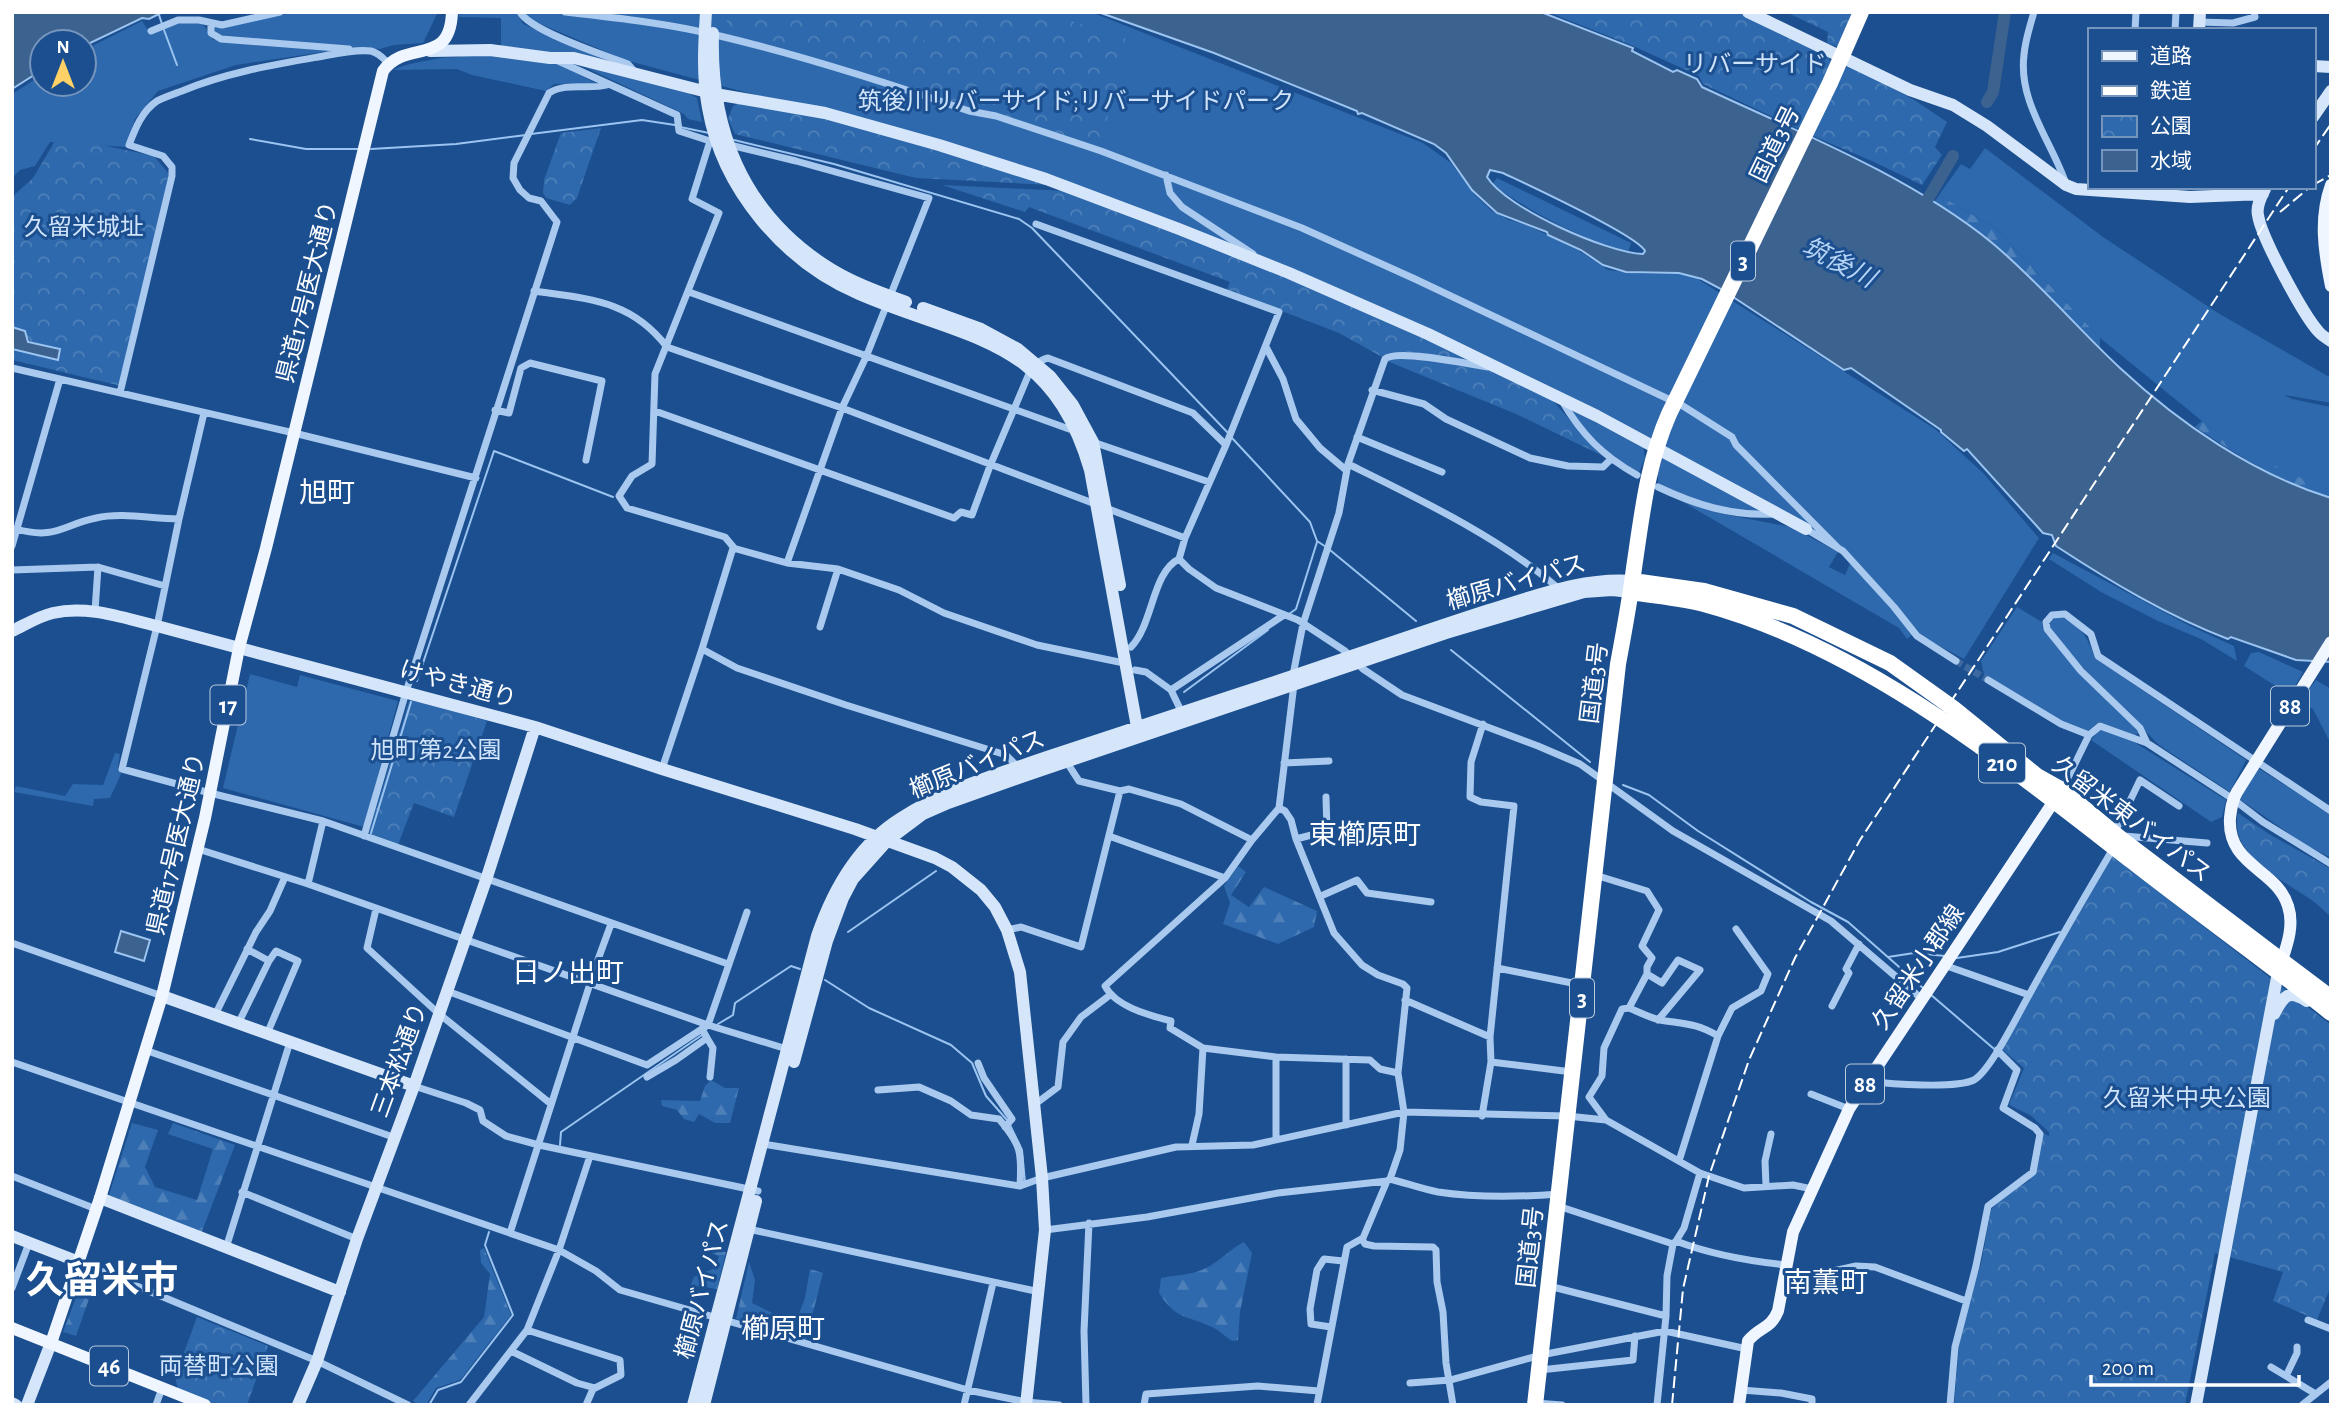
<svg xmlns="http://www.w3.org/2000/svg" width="2343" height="1417" font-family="'Alegreya Sans','Noto Sans JP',sans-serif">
	<defs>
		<pattern id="forest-firs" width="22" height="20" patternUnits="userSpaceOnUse" patternTransform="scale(1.75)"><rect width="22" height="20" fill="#2e69ad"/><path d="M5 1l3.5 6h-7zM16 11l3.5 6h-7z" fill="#4d80b9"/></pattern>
		<pattern id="park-crowns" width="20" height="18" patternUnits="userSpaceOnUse" patternTransform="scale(1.75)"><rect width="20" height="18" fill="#2e69ad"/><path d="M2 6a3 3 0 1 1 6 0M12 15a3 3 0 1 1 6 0" fill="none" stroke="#4d80b9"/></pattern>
	</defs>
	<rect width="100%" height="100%" fill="#1b4f8f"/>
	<path fill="#2e69ad" d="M299,12H438L423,43L394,45L380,49L223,37L215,32L213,26Z
		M458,12H516L523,24L604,60L501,47V18L459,17Z
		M524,12L579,15L580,12H1091L1423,143L1451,163L1475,195L1492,211L1509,220L1525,224L1578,250L1608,270L1641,274H1681L1696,278L1935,429L1983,473L2039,538L1964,659L1919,635L1845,549L1651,439L1275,263L930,142L625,60L529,19Z
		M142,21L150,33C165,28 190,14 204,26C208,30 211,36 213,40L330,51L236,65L158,91L135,119L126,147L50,142L35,166L20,170L12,178V94L42,75V84H84V50Z
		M468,53L547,59L596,83L554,84L546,91L472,75L457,69L393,70C408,63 425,61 442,58C453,56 457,60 468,53Z
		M574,62L678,87L697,98L702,122L688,119L684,114Z
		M1985,148L2103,237L2218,313L2331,378V403L2284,395L2292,399L2331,407V490L2309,483L2251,454L2202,421L2100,338L1995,228L1939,195L1961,164L1970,169Z
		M1497,178L1631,243L1628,253C1578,237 1535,214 1492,185Z
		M1571,410L1643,445L1645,458L1639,472L1609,455L1584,429Z
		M1661,458H1667L1764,511L1762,513C1725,507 1691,503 1658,483V471Z
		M1683,502L1723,514L1791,527L1838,552L1829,567L1845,575L1851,561L1912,632V635L1907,639L1899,628Z
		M2053,553L2190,626L2234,646L2237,661L2201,639L2158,621L2101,592L2049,559Z
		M2017,607L2042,622L2043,630L2140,732L2135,735L2099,722L2086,732L2056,719L1984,675L1981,661Z
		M2056,617C2078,618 2089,640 2095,658L2246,760L2230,792L2159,745L2089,674L2049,628L2050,623Z
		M2259,652L2303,672L2290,695L2244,666L2251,653Z
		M250,674L297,687L300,675L398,701L364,827L223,788Z
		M2316,680L2331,689V744L2313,709L2300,701Z
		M2100,729L2134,742L2226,800L2222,817L2211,822L2091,740Z
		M115,753L120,754L118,767L121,774L110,798L94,799L93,806L14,792L16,786L65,796L73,784L103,785Z
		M2258,768L2331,814V858L2304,844L2238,798Z"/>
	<path fill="url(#forest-firs)" d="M1939,195L1995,228L2100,338V347L1991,242L1934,203Z
		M2202,421C2243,448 2284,474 2331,490V498C2281,483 2238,455 2195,427Z
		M1238,866L1246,872L1231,895L1249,907L1264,887L1317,911L1314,927L1278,944L1223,924L1230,903L1224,886Z
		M711,1080L725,1088H739L730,1123H715L699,1114L694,1122L684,1119L677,1110L662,1106L661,1100L700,1101L705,1086Z
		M132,1123L158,1130L145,1167L155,1187L197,1200L213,1149L168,1134L173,1123L235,1145L201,1234L109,1195Z
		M1244,1242L1252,1253L1240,1312L1238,1340L1232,1341C1226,1337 1220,1331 1214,1328C1188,1315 1177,1321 1159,1293L1161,1278C1176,1275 1193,1275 1206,1268C1220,1261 1230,1249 1244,1242Z
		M484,1248L511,1315L460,1380L436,1388L426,1405H418L413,1401L484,1317L490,1274L481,1263L480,1250Z
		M712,1250L726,1252L717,1289L691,1285L694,1277L715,1268L719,1256L711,1253Z
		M749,1262L755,1280L752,1303L795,1324L805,1298L810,1269L823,1273L806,1340L736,1319Z
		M77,1295L89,1299L76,1336L63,1332Z"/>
	<path fill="url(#park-crowns)" d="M728,12H925L904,80L726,27Z
		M933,12H1043L1133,41L1098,146L908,89Z
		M1548,12H1737L1827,55L1832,64L1801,130L1703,84L1699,76L1631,45Z
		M1786,12H1853L1841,44L1836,46L1827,43L1828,32Z
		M1850,65L1916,101L1947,122L1935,147L1942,155L1922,185L1874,162L1813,136L1844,69Z
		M743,101L825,118L936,147L1050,185L916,178L735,134L728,119L733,106Z
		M601,128L577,198L570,205L546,198L543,193L544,180L561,133Z
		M78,140L154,156L169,174L121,386L12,360V197L33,178L55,141Z
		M942,185L1066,191L1215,246L1485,365C1462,361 1401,344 1382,357L1339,333L1227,290L1230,282L1029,207L1025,212Z
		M1397,355L1501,372L1545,392L1601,455L1516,414L1387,361Z
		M410,698L487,721L454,817L414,803L398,845L368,835Z
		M2238,813L2269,834L2331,869V917C2324,911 2318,904 2310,899C2280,878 2229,856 2238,813Z
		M2112,856L2331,1025V1286L2317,1320L2273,1301L2283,1272L2215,1253L2185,1405H1954L1959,1346L1965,1312L1981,1264L1991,1210L2000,1199L2029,1181L2035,1172L2043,1133L2049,1136V1132L2030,1115L2009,1105L2024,1068L2003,1050V1046Z
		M197,1317L268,1346L247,1405H216L178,1389L175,1377Z"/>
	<path fill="#3c6290" stroke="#9cc4f0" stroke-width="2" fill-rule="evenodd" d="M12,12H163L149,19L142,18L84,46V42H42V70L12,89Z
		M1098,12H1541L1633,48L1632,51L1673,72L1677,70L1697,79L1702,87C1798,132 1908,175 1991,242C2037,280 2076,327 2120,368C2179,423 2253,474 2331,498V662L2296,660L2231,637L2228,639C2168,616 2111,582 2056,546L2052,535L2043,533L1967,449L1964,451L1941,432V430L1851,368L1844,370L1721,289L1702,279L1679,273L1626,272L1603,265L1581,250L1548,235L1547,232L1497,213L1472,190L1446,153L1434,144L1362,113L1358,114L1357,111L1214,53ZM1490,170L1503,173C1526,184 1637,235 1645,251L1643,254C1607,253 1506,208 1487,177Z
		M12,327L25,331L28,342L60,349L58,360L12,349Z
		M121,931L150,940L144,961L115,952Z"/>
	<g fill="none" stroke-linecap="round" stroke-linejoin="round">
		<path stroke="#9cc4f0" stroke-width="2" d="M158,12L162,24
			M164,30L177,65
			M680,127L709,133
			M531,134L642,120L675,125
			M250,139L306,149H358
			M734,140L834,164L1019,219L1032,228L1229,434
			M371,149L456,144L526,135
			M1232,438L1310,522L1317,541L1326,547
			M1330,550L1416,621
			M1289,614L1296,609L1317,542
			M1451,650L1590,762
			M417,681L494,451L613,497
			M1184,692L1268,630
			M1623,785L1649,795L1698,831L1811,902L1848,922L1923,988
			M371,833L411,702
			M848,932L936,871
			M1888,957L1914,953L1945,956
			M1957,958L1998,952L2060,932
			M825,980L869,1008L951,1045L972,1063L986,1096L1007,1120
			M1930,994L1993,1048
			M718,1024L733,1015L735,1003L791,966L800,969
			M1010,1125L1022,1150L1025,1182
			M560,1145L561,1132L702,1035
			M429,1405L438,1390L461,1382L513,1315L485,1245L489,1232"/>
		<path stroke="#3c6290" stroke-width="12" d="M1987,102L1993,92L2005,12
			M1919,214L1953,156"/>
		<path stroke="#3d69a0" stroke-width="7" stroke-dasharray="7 3.5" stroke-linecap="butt" d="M1956,661L1988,680"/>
		<path stroke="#a9c9ee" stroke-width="7" d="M520,12C530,31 606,56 628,64L635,72
			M565,12C618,18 672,24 724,37C807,57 888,83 969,111L996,116L1101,151L1302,228L1415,279L1683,406L1732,437L1736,445L1838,548
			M2034,12C2030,26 2025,41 2024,55C2018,102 2052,142 2066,184
			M2199,22L2233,23L2255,17L2254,12
			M211,24V33L221,39L349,49
			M2135,30L2136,12
			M2175,30L2176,12
			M151,31L178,20H199L222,25L280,12
			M556,60L677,115L679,131L710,141
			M718,143L710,141L692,199L719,213L655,374L652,464L632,476L619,496L627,508L725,537L735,549
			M730,145L796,161L929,198L866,357L842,408L787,563
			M1166,175L1170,193L1182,207L1253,254
			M1036,224L1279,312L1226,445L1185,538L1179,559L1189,569L1216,588L1298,620L1345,651L1363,669L1402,695L1538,746L1580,764L1673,831L1831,921L1922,999
			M534,291C589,299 631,300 667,347L842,408L1185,538
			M689,292L1069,429L1074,428
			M1266,347L1283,379L1296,419L1320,448L1346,470
			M12,368L294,433L476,478
			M1372,390L1424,404L1446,419L1530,458L1568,466L1603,467L1610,460
			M120,393L172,176V167L163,156L129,145C135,129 142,111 157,101C165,97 174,94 182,91C225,73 272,65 318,57C334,54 354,49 371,51C379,53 383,58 388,63
			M1562,401C1582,435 1603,456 1637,475
			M495,410L509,413L521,368L530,363L602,381L586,460
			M655,411L954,518L961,512L972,515L990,466L1028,376C1034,366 1037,361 1048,358L1193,413L1226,445
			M204,413L179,519L157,626L122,769L210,793L323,821L728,964
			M1357,437L1442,472
			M1093,442L1209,482
			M1348,464C1417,498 1501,538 1559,589
			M1658,487C1696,505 1731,516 1773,514
			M16,529C56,540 62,525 96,518C122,512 152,519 179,519
			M1806,529L1843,551L1894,607L1917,636L1956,661
			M12,546L60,379
			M12,570L98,567L165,586
			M95,611L98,567
			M820,627L838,569
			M1131,647C1153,625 1152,572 1179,559
			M702,649L737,668L846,705L1006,755L1020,769
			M1135,670L1146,672L1171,690
			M1988,680L2061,724L2089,735
			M1182,713L1171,690L1284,615
			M2147,743L2140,728L2081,671L2047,629L2046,622L2052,615L2065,614L2091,634L2098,656L2331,811
			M1066,761L1079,781L1120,791L1129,789L1181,804L1252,840
			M1284,763L1329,761
			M662,769L702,649L733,548L787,563L838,569L899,590L944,613L1037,645L1119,662H1126
			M2062,790L2089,735L2100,726L2147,743L2233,799L2263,822L2331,864
			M1279,808L1285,811L1291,820L1296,839L1334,933L1362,965L1378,975L1403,984L1407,988L1398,1073L1404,1112L1400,1150L1390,1179L1387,1181L1363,1238L1347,1247L1317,1405
			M2115,832L2140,780L2179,806
			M364,836L406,692L557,222L541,201L529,198L520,190L513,178L514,163L549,93C566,82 589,90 607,85
			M1109,836L1225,878
			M2124,836L2207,843
			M1296,839L1327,831L1326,797
			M198,849L308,884L708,1025L790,1050
			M1595,875L1647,891L1659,910L1642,946L1652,958L1647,967V974L1662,983L1678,960L1700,970L1658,1020
			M308,884L323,821
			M1321,896L1357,880L1367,893L1431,902
			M376,909L367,948L438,1013L551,1104
			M1007,930L1021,927L1081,947L1120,791
			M12,943L162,996
			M1944,965L2029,995
			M1497,968L1582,985
			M1647,974L1629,1008L1622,1009L1604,1048L1602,1076L1589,1097L1606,1120L1700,1173L1744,1188L1793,1185L1812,1189
			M447,991L647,1065L708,1025L747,912
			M1405,1000L1490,1037
			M1832,1006L1849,973L1846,969L1859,944
			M1629,1008C1639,1012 1650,1018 1660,1020C1684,1024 1696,1023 1718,1036
			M215,1015L256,932L270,911L285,877
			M238,1024L269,961L247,949
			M267,1034L298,961L276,951L269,961
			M707,1038L713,1048L710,1077
			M145,1050L393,1137
			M1276,1057V1139
			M1346,1059V1125
			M12,1062L559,1250L596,1271L620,1290L968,1390L1026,1402L1059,1405
			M1491,1062L1572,1072
			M978,1063L984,1078L1012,1119L1005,1127
			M1398,1073L1380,1069L1370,1060L1276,1057L1203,1048L1170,1028L1171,1021C1149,1015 1116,1007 1105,986L1225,878L1252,840L1279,808L1294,684L1293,675L1303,624L1339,513L1348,464L1385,359C1396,348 1471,365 1489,367
			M647,1077L676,1060L707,1038L702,1029
			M1868,1081C1890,1084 1955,1089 1974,1080C1991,1070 2018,1014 2029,995C2056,946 2085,896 2114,847
			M414,1086L466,1103L480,1110L483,1121L506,1136L539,1145L758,1191
			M878,1090L919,1087L951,1101L971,1115L999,1119C1021,1145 1022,1152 1020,1186
			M1811,1094L1849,1109
			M1034,1105L1058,1087L1063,1042L1081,1017L1110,995
			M1482,1116L1491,1062L1490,1037L1514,806L1481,802L1470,797L1471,762L1483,724
			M763,1144L1020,1186L1042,1178L1176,1147L1253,1145L1404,1112L1567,1116L1606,1120
			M1192,1145L1199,1114L1203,1048
			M1679,1161L1718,1036L1732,1008L1761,991L1768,974L1736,929
			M12,1176L96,1209
			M1390,1179C1406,1183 1422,1189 1438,1192C1478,1198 1519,1197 1559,1194
			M1766,1186L1765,1161L1771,1134
			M242,1192L357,1239
			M1558,1206L1673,1244L1676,1241C1712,1255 1748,1261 1786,1265
			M748,1229L1040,1292
			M1045,1230L1147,1217L1278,1193L1387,1181
			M510,1233L596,965L611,924
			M1362,1239L1365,1244L1374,1246L1433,1247L1436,1250L1437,1282L1443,1312L1446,1363L1453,1405
			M1676,1241L1684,1228L1700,1173
			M226,1248L290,1042
			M79,1262L317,1361L408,1405
			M1785,1275H1815L1856,1266L1875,1267L1966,1301
			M1549,1286L1666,1316
			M12,1288L29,1243
			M2308,1320L2331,1329
			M1331,1327L1311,1324L1310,1309L1317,1270L1324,1259L1343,1261
			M527,1330L620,1360L621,1375L593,1389L586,1405
			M511,1351L577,1383L595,1388
			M2271,1367L2314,1393
			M1540,1370L1633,1360L1635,1336
			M2286,1376L2297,1353V1347
			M1410,1383L1450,1380L1541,1355L1665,1331L1747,1349
			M1741,1390L1781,1393L1812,1399V1405
			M1535,1403L1562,1405
			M156,1405L162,1388
			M469,1405L527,1330L559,1250L590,1156
			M964,1405L993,1283
			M1086,1405L1084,1331L1089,1223
			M1144,1405L1146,1394L1258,1386L1319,1391
			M1657,1405L1666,1316L1667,1276L1673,1244
			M1950,1405L1955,1347L1976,1266L1988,1206L2033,1172L2040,1134L2035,1128L2003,1108L2017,1070L1997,1050
			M2302,1405L2331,1382"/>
		<path stroke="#d6e6fa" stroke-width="12" d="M706,12C704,44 702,76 708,108C722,189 784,262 859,294C968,341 1051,336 1090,470L1137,727L1140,733
			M1748,12L1910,90L1953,105L1987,126L2066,185L2076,189L2190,197L2263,194
			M2199,30L2200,12
			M713,33C710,128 742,210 823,264C848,281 878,292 906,302
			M430,51L490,50L550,58H574L715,94L825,113L939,145L1046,179L1179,229L1289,273L1428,334L1597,416L1806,529
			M2313,66L2331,67
			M2313,117L2331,91
			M2265,189C2261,197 2256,206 2258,215C2261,237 2303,314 2318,331C2321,335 2326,338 2331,341
			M923,308L981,329L1018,349L1050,376L1073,405L1093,442L1120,585
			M12,631C25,625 39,616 53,613C88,605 123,618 157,626L535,727L662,769L855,829L935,858L952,867L981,890L995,907L1007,930L1020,972L1042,1178L1045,1230L1026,1405
			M162,996L414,1086
			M2274,1014C2284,996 2287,989 2307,1001
			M794,1062L827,941L843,898L853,879L887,841L923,814L948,803L1024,776L1446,633L1584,592L1612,590L1631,592
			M100,1198L340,1292
			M12,1236L79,1262
			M12,1403L16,1405
			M27,1405L51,1343
			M298,1405L317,1361L357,1239L414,1086L486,880L535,727
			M693,1405L817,936C833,889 859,844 901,818C946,789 998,774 1047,757C1111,736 1175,715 1238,694C1322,667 1405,637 1489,610C1536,596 1583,577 1633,581
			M704,1405L756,1201
			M2196,1405L2279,967"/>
		<path stroke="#f0f6ff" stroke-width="12" d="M2331,185C2319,218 2324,251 2331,286
			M2282,960C2288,943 2294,924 2288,906C2277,869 2227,866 2230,818C2231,809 2232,800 2237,792L2331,642
			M12,1328L205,1405
			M51,1343L100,1198L162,996L205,818L239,648L266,548L383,71C407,38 450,68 452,12
			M1739,1405L1748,1341C1760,1326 1770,1330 1778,1311L1793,1232L1849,1109L2058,795"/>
		<path stroke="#fff" stroke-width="16" d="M1633,581L1704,591L1793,616L1890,663L1953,708L2037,776L2062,790L2121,839L2331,998
			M1631,592C1655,596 1681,598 1704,604C1863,647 2005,763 2133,862C2198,913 2266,961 2331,1013
			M1535,1405L1618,664C1624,632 1630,600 1634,568C1642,515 1647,464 1669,414L1830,83L1861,12"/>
		<path stroke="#fff" stroke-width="2" stroke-dasharray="12 5" stroke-linecap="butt" d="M2313,150L2331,124
			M2313,185L2331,175
			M2280,212L2310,187
			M1672,1405L1683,1289L1709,1176L1749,1060L1795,958L1860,840L2289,187"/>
	</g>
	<g text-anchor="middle" stroke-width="6" stroke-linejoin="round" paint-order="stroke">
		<g fill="#1b4f8f" stroke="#bbcadd" stroke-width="2">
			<rect x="1731" y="241.5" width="24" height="39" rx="5"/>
			<rect x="210.5" y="685.5" width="35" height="39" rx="5"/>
			<rect x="2271" y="686.5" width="38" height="39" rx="5"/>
			<rect x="1979" y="743.5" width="46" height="39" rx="5"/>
			<rect x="1570" y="978.5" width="24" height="39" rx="5"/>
			<rect x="1846" y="1064.5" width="38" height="39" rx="5"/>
			<rect x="90" y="1346.5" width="38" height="39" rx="5"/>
		</g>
		<g font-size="23" font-weight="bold" fill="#fff">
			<text x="1743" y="269">3</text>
			<text x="228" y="713">17</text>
			<text x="2290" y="714">88</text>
			<text x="2002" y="771">210</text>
			<text x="1582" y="1006">3</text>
			<text x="1865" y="1092">88</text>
			<text x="109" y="1374">46</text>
		</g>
		<g font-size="24" fill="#cfe3fa" stroke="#1b4f8f">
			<text x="1755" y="72">リバーサイド</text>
			<text x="1076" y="109">筑後川リバーサイド;リバーサイドパーク</text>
			<text x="84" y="235">久留米城址</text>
			<text x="436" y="758">旭町第2公園</text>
			<text x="2187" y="1106">久留米中央公園</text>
			<text x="219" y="1374">両替町公園</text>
		</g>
		<g font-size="24" fill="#fff" stroke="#1b4f8f">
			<text transform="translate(1775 144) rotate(-64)" y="8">国道3号</text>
			<text transform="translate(307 292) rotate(-76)" y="8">県道17号医大通り</text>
			<text transform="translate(1516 582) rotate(-16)" y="8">櫛原バイパス</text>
			<text transform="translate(1594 683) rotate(-83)" y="8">国道3号</text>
			<text transform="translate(458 684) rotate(15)" y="8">けやき通り</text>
			<text transform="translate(977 764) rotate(-22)" y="8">櫛原バイパス</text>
			<text transform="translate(2132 819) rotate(37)" y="8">久留米東バイパス</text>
			<text transform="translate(176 844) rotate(-77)" y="8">県道17号医大通り</text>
			<text transform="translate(1918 967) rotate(-56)" y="8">久留米小郡線</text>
			<text transform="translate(399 1060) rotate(-70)" y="8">三本松通り</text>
			<text transform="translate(1530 1247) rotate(-84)" y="8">国道3号</text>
			<text transform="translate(702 1289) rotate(-75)" y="8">櫛原バイパス</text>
		</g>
		<g font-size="26" font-style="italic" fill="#b5d3f5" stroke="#1b4f8f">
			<text transform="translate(1839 262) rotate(27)" y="9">筑後川</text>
		</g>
		<g font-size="28" fill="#fff" stroke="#1b4f8f">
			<text x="327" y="502">旭町</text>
			<text x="1365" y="844">東櫛原町</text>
			<text x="568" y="982">日ノ出町</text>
			<text x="1826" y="1292">南薫町</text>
			<text x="783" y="1338">櫛原町</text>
		</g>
		<g font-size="38" font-weight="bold" fill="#fff" stroke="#1b4f8f">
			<text x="102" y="1293">久留米市</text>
		</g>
	</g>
	<rect width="2343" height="1417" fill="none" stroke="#ffffff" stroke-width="28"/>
	<rect x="2088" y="28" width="228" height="161" fill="#1b4f8f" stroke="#7695bc" stroke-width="2"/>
	<rect x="2102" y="51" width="35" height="10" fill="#f0f6ff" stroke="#7695bc" stroke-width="2"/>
	<text x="2150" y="63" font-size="21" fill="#ffffff">道路</text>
	<rect x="2102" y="86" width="35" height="10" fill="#ffffff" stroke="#7695bc" stroke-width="2"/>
	<text x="2150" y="98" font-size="21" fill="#ffffff">鉄道</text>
	<rect x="2102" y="116" width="35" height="21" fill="url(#park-crowns)" stroke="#7695bc" stroke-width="2"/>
	<text x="2150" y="133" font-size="21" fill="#ffffff">公園</text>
	<rect x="2102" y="150" width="35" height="21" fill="#3c6290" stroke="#7695bc" stroke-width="2"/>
	<text x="2150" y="168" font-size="21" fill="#ffffff">水域</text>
	<g transform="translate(63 63)"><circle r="33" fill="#1b4f8f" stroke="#7695bc" stroke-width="2"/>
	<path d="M0-5L12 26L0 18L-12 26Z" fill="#ffd166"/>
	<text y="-10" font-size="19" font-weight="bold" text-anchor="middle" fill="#ffffff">N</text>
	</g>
	<path d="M2091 1375v10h208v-10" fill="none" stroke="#ffffff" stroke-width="3.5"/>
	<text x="2102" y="1375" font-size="21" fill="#ffffff" stroke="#1b4f8f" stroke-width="5" paint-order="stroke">200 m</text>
</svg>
